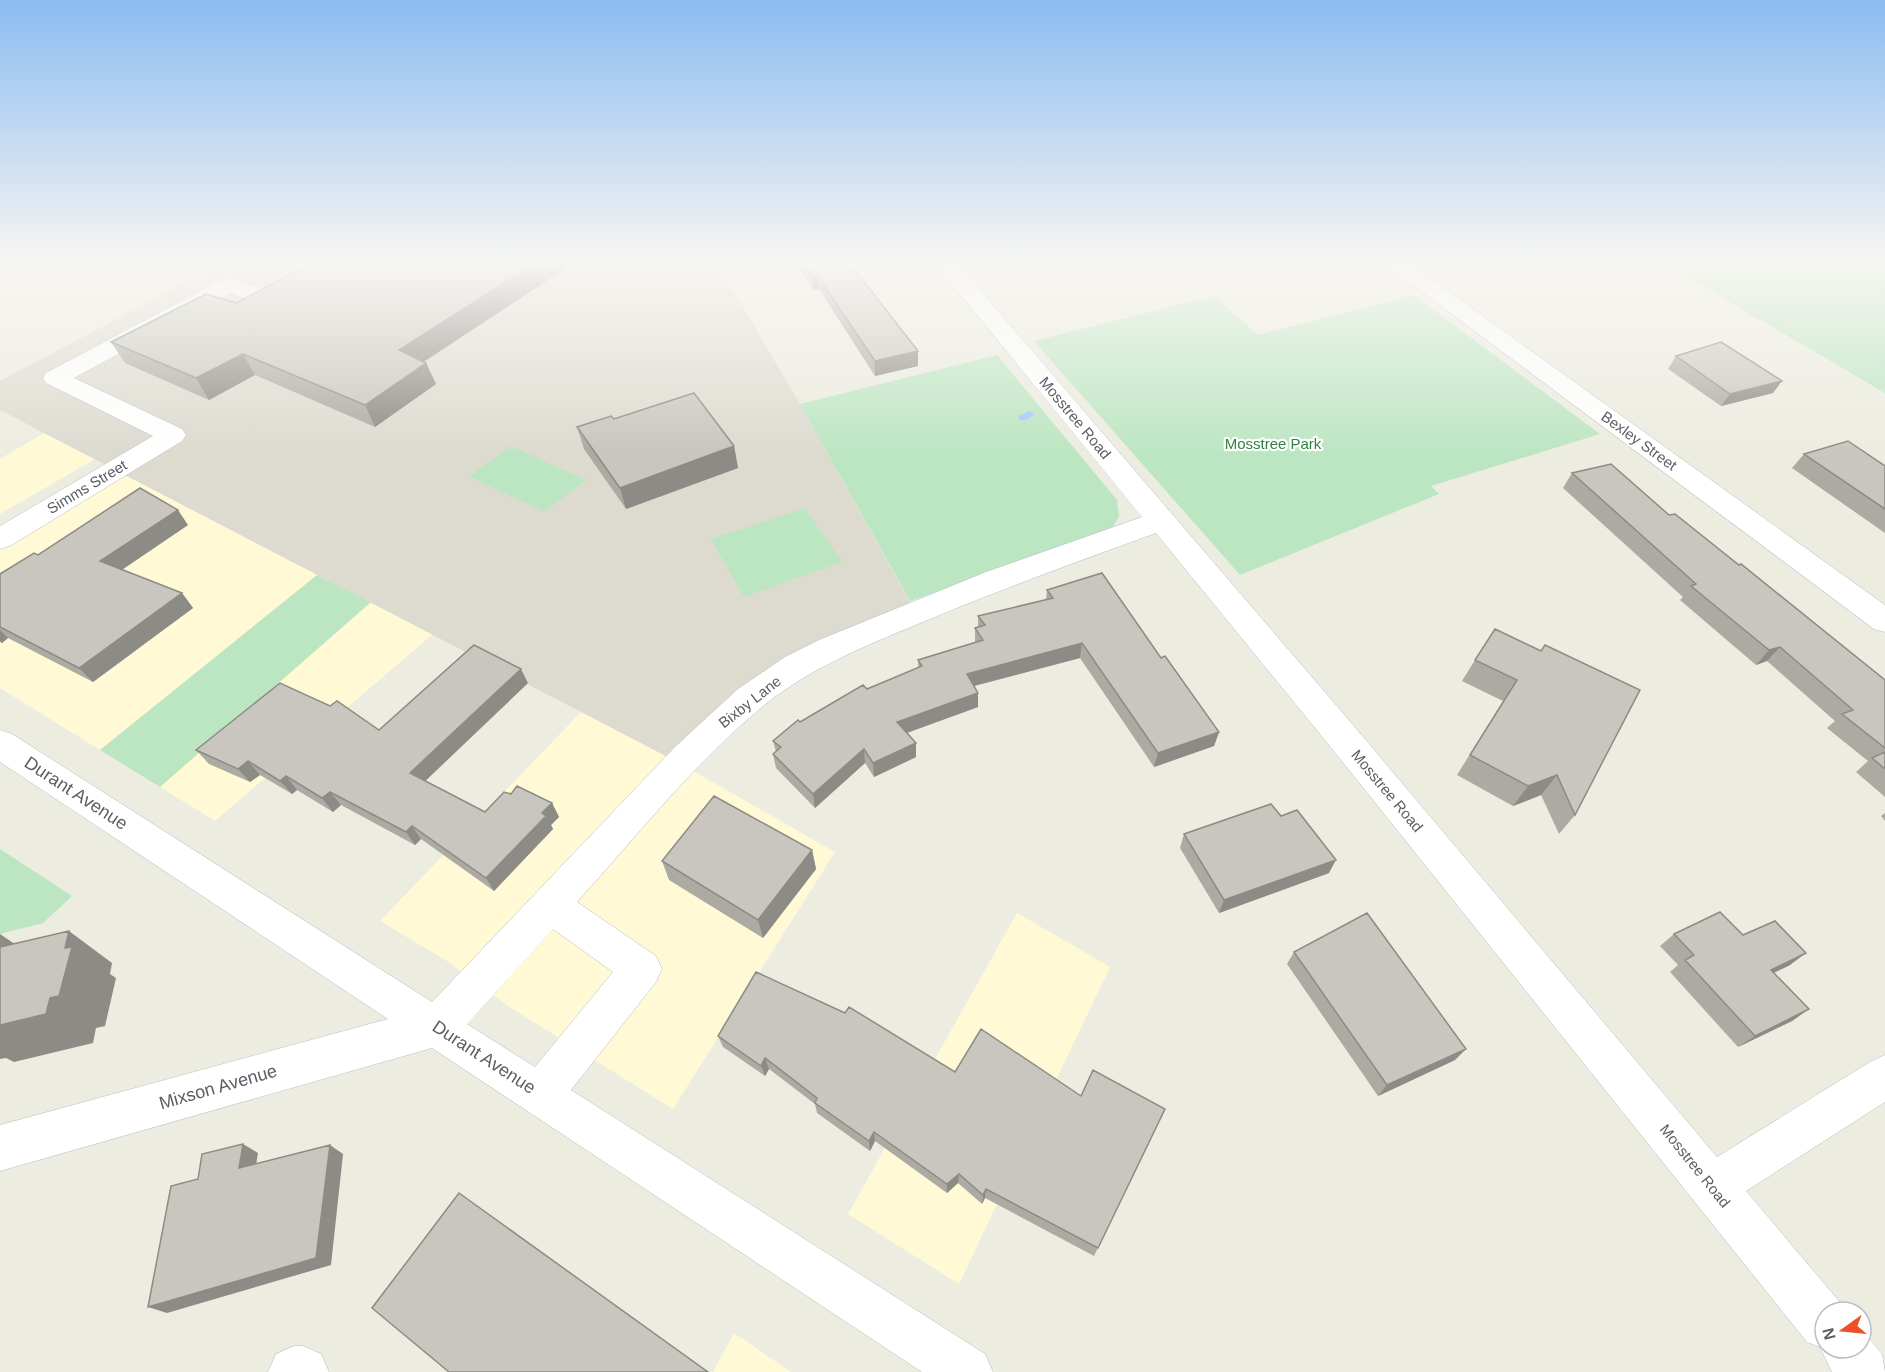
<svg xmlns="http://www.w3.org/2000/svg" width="1885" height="1372" font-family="Arial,sans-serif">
	<rect width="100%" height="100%" fill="#edece1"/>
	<path fill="#fffad5" d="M44,433L95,459L0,514V459Z
		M123,474L317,575L100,750L0,688V549Z
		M371,602L433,634L215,821L160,787Z
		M582,711L681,764L835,852L673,1109L511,1008L447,961L380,921Z
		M1017,913L1110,967L959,1284L848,1214Z
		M734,1333L791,1372H713Z"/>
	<path fill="#dddbd0" d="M226,261H716L800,404L916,613L830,648L681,764L0,410V381Z"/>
	<path fill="#bce6c2" d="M1660,261H1885V393Z
		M1414,295L1600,434L1431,486L1439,494L1240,575L1034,341L1214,296L1258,335Z
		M997,355L1117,500L1119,517L1110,531L910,601L800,404Z
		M511,446L586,480L544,512L469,476Z
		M805,508L842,562L744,597L711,539Z
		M317,575L371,602L160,787L100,750Z
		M0,849L72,896L43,923L0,934Z"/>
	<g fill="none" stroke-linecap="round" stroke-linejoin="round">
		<path fill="#9fc9ff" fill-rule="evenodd" d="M1029,411L1034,414C1030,419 1024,421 1019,420V416Z"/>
		<defs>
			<path id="minor" d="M933,261H955L1353,725L1717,1157L1870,1062L1885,1055V1102L1746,1191L1843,1306L1845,1312H1825V1348H1861V1329L1882,1354L1885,1372H1832L1820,1347L1807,1342L1329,745L1156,533C1076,562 996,591 918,624C863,647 808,669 762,707C693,764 637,836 577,902L656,956L662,969L656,982L571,1090L985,1354L993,1372H922L432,1048L0,1171V1125L388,1019L0,762V730L12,734L432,1002L675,747L738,689L785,657L819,640L986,572L1142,517ZM553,929L613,972L535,1067L467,1024Z
				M1381,261H1406L1885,605V632L1874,629Z
				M229,278L278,295L281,300L278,305L270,307L230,293L74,378L182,429L186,435L182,441L10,546L0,549V526L153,436L46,383L43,378L46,373L221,280Z
				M294,1346H303L321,1354L329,1372H268L276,1354Z"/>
		</defs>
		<use href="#minor" stroke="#b9bbc1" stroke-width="1"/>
		<use href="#minor" fill="#fff" fill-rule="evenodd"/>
	</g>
	<path fill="#acaaa3" d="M316,261H577L424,362L426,363L436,384L375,427L255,375L209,400L125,363L111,342L236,303Z
		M795,261H848L918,366L875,376L819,289L813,290Z
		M1676,356L1773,393L1721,406L1668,369Z
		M614,419L734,446L738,468L626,509L584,449L577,427Z
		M1804,454L1885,466V533L1792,468Z
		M1572,473L1669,515L1739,565L1885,680V797L1856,772L1868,761L1827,728L1835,721L1767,661L1756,665L1680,600L1683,597L1563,488Z
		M188,525L122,569L182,593L193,608L93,682L8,638L2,643L0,642V574L38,555Z
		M1047,590L1161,658L1219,732L1214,746L1154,767L1080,658L974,686L978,693V707L907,733L916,757L874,777L865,763L815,808L776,768L773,754L776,752L773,741L800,722L867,689L918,668V660L975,643V628L978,627V616L1046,600Z
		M1545,645L1575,815L1559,834L1541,795L1513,806L1457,775L1503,701L1462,681L1475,660L1541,651Z
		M528,683L425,781L485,812L511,794L552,803L559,817L551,825L553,829L494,891L421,839L415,845L341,805L333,812L297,790L292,794L260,775L250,782L209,764L196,750L379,730Z
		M1885,813V821L1881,816Z
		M1184,834L1329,873L1219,913L1180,848Z
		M812,850L816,869L763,938L669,880L662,861Z
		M1674,934L1743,935L1790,965L1774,973L1809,1009L1792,1021L1738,1047L1670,972L1678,965L1660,946Z
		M1294,952L1455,1060L1378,1096L1287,964Z
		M718,1036L955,1072L1081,1096L1165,1109L1094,1256L985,1198L982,1204L958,1183L947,1193L875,1141L870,1151L817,1113L815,1104L769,1069L765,1076L723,1047Z"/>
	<path fill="#8c8b85" d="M539,261H577L409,371L399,350Z
		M817,275L819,289L813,290L812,276Z
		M918,351V366L875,376V361Z
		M243,354L255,375L209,400L196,378Z
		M426,363L436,384L375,427L365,405Z
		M1782,381L1773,393L1721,406L1730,394Z
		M734,446L738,468L626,509L620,488Z
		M178,510L188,525L113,576L100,561Z
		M182,593L193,608L93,682L79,668Z
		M0,630L8,638L2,643L0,641Z
		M1082,643L1080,658L966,688L967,674Z
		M1780,647L1767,661L1756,665L1769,650Z
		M521,669L528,683L419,787L410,773Z
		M978,693V707L898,736L897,722Z
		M1219,732L1214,746L1154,767L1158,753Z
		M916,743V757L874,777L873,763Z
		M864,749L865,763L815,808L813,794Z
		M248,761L260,775L250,782L238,769Z
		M1557,775L1541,795L1513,806L1528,786Z
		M286,776L297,790L292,794L280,781Z
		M330,792L341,805L333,812L322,798Z
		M552,803L559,817L551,825L553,829L494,891L486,878L542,813Z
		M412,826L421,839L415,845L406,832Z
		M812,850L816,869L763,938L758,920Z
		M1336,860L1329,873L1219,913L1224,900Z
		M69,931L112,963L110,974L116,978L105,1026L96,1028L93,1043L14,1062L6,1058L0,1059V1025L50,998L65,948Z
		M0,934L28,953L0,974Z
		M1806,953L1790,965L1754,982L1771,970Z
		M1809,1009L1792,1021L1738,1047L1755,1036Z
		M1466,1049L1455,1060L1378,1096L1387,1085Z
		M765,1058L769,1069L765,1076L761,1066Z
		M874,1132L875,1141L870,1151L869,1141Z
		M243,1144L258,1153L254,1177L239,1168Z
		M330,1145L343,1154L331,1265L167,1313L148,1307Z
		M959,1174L958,1183L947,1193V1184Z
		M986,1189L985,1198L982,1204L983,1195Z"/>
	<path fill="#c8c6be" stroke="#8c8b85" stroke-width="1.5" d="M316,261H539L399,350L426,363L365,405L243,354L196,378L111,342L206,294L236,303Z
		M802,261H848L918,351L875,361L817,275L812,276Z
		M1721,342L1782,381L1730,394L1676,356Z
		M694,393L734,446L620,488L577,427L611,416L614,419Z
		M1848,441L1885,466V509L1804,454Z
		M1611,464L1669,515L1675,514L1739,565L1741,564L1885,680V748L1842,714L1853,710L1780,647L1769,650L1691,586L1696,584L1572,473Z
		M140,488L178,510L100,561L182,593L79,668L0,627V574L34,553L38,555Z
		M1102,573L1161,658L1165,656L1219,732L1158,753L1082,643L967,674L978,693L897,722L916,743L873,763L864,749L813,794L773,754L781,747L773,741L798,720L800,722L863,685L867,689L922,666L918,660L983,640L975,628L985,625L978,616L1053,598L1047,590Z
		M1495,629L1541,651L1545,645L1640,690L1575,815L1557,775L1528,786L1470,755L1517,680L1475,660Z
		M474,645L521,669L410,773L485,812L504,792L511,794L517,786L552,803L542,813L546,816L486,878L412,826L406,832L330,792L322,798L286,776L280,781L248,761L238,769L196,750L280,683L330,706L337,701L379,730Z
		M1885,752V769L1872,758Z
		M714,796L812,850L758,920L662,861Z
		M1271,804L1281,816L1297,810L1336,860L1224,900L1184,834Z
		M1720,912L1743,935L1775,921L1806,953L1771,970L1809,1009L1755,1036L1685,960L1694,955L1674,934Z
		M1367,913L1466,1049L1387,1085L1294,952Z
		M69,931L65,948L72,947L59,996L50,998L46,1014L0,1025V947Z
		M756,972L845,1013L849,1007L955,1072L981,1029L1081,1096L1093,1070L1165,1109L1098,1248L986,1189L983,1195L959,1174L947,1184L874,1132L869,1141L815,1103L817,1098L765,1058L761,1066L718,1036Z
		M243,1144L239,1168L330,1145L316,1258L148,1307L171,1186L198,1179L202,1154Z
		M459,1193L708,1372H449L372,1308Z"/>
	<linearGradient id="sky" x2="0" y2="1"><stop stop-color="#8bbcf1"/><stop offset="0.58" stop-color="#f7f6f2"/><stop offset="1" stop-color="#f7f6f2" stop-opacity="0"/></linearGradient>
	<rect width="1885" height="453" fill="url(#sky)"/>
	<g text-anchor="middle" stroke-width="4.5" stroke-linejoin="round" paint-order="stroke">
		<g font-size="15" fill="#5a5d63" stroke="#fff">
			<text transform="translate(1075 418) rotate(50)" y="5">Mosstree Road</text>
			<text transform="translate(1639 441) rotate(36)" y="5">Bexley Street</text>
			<text transform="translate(87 487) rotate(-31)" y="5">Simms Street</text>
			<text transform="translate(750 702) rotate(-38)" y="5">Bixby Lane</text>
			<text transform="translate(1387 791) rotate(50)" y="5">Mosstree Road</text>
			<text transform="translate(1695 1166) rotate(51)" y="5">Mosstree Road</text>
		</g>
		<g font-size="15" fill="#318340" stroke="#fff">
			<text x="1273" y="449">Mosstree Park</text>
		</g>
		<g font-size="18" fill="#5a5d63" stroke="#fff">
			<text transform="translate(76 793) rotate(33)" y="6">Durant Avenue</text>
			<text transform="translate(484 1057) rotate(33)" y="6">Durant Avenue</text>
			<text transform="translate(218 1087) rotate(-16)" y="6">Mixson Avenue</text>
		</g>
	</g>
	<g transform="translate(1843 1330) rotate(255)"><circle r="28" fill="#ffffff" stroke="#bdbec1" stroke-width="1.5"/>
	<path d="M0-4.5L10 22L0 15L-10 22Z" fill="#ee4f26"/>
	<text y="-9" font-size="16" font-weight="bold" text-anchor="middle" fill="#5a5d63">N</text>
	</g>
</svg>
